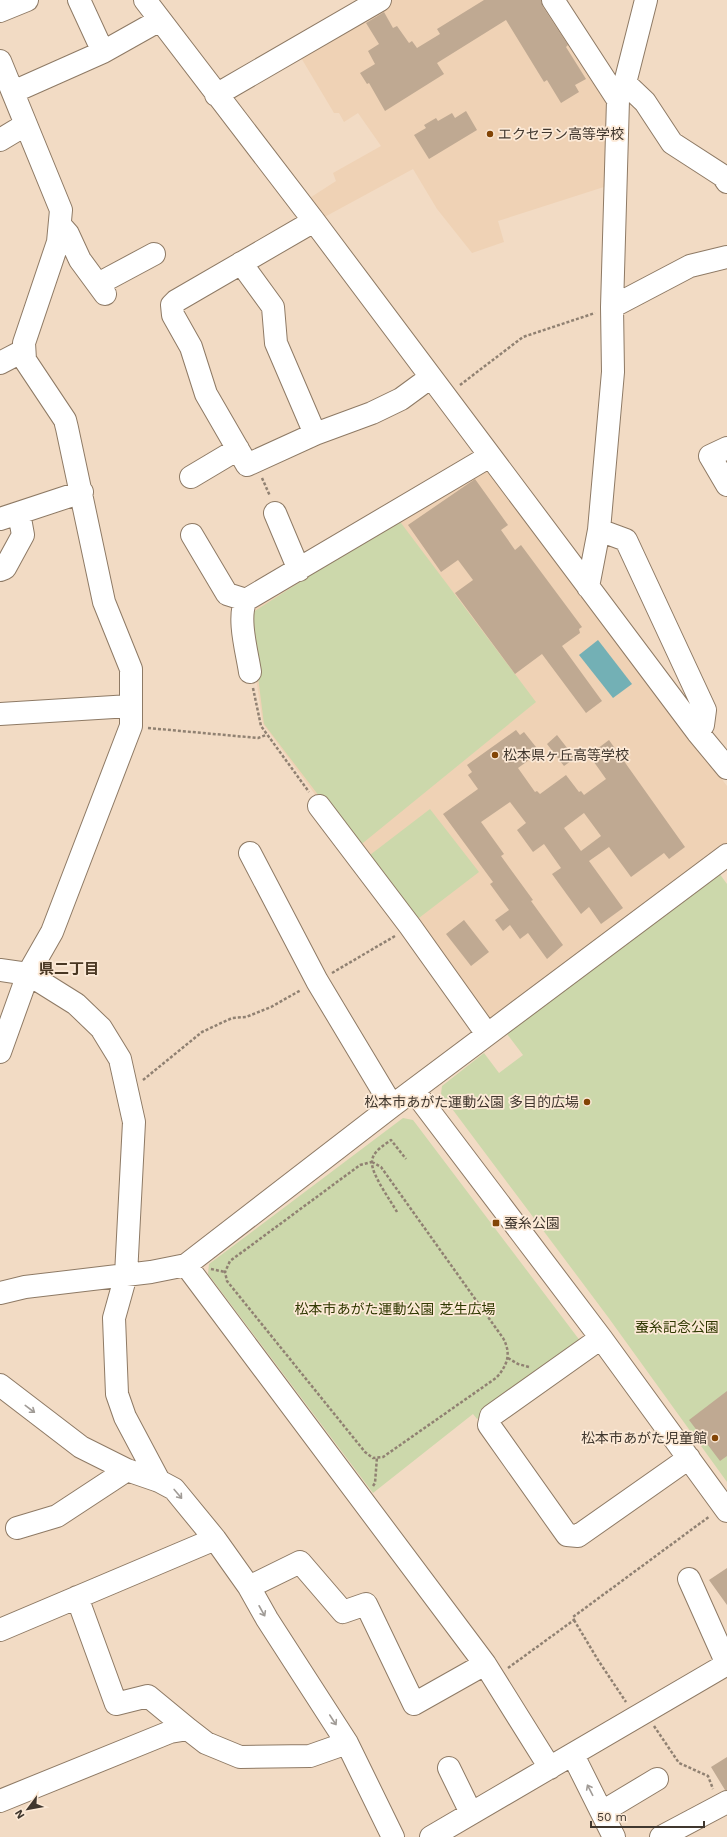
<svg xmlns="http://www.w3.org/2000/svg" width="727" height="1837" font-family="'Work Sans','Noto Sans JP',sans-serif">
	<rect width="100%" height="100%" fill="#f2dbc4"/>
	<path fill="#efd2b5" d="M384,0H549L608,94L607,186L498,221L504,242L472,253L437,209L413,169L319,220L305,201L336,181L333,173L381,146L358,113L344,122L339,113H334L297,51Z
		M489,466L727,786V843L484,1023L263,724L246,613Z"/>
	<path fill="#ccd8ab" d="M398,519L536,702L358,847L264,724L250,614Z
		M430,809L479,872L415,921L366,858Z
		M719,873L727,884V1482L608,1317L441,1094L442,1086L484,1053L499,1073L523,1055L507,1034L544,1003Z
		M403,1118L413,1120L584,1346L477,1419L473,1414L373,1493L208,1274L209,1264Z"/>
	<path fill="#73b0b5" d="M598,640L632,684L613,698L579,655Z"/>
	<path fill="#bfa992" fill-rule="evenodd" d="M484,0H541L543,7L568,45L566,47L586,79L575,85L579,92L561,103L547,80L544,82L506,20L437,63L444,74L385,111L369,83L367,84L360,73L375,64L368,51L379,44L366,23L384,12L393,28L397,26L409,43L412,41L417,48L440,34L437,29Z
		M466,111L477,130L429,159L414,135L426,128L424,125L436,118L438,121L452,113L455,118Z
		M475,479L508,525L501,530L515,550L521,545L582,627L579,629L580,633L562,646L602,701L586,713L542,654L515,674L455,593L473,580L458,560L441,572L408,525Z
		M516,730L520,735L524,732L540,752L518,768L535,792L537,791L540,794L566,775L579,792L581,791L584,795L606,779L589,755L609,740L685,847L669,859L664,853L631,877L609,847L589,861L623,908L601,924L589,907L581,914L552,874L561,868L544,844L533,852L517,830L526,823L510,802L481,822L504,854L501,856L533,900L531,901L563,945L547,959L528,933L520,939L510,925L503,931L495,920L509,910L490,884L493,882L443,814L478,789L468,775L472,772L467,765ZM584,813L601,836L581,851L564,828Z
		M557,735L575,758L564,766L547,744Z
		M464,920L489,952L471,966L446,934Z
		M727,1391V1456L720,1461L689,1420Z
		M727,1568V1605L709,1580Z
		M727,1757V1790H725L711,1767Z"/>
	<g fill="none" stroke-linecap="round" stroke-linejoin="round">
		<defs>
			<path id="minor" d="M79,0L103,52
				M145,0L314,221L698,733L727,768
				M553,0L618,100
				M0,11L27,0
				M0,61L61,210L58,242L24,343L25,360L65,420L67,428L104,602L131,669V726L52,932L28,974L0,1052
				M625,83L645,102L672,143L723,176L727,182
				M13,92L103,52L160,20
				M216,95L380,0
				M0,140L25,125
				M314,221L176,301L172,305L173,315L191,347L206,394L247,465L315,434L372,413L401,399L431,377
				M61,226L68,234L80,260L105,294
				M241,263L273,307L276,343L315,434
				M98,284L154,254
				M612,307L690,266L727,257
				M0,363L23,351
				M727,448L710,456L727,485
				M191,477L238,449
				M275,513L299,570
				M0,519L82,492
				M599,530L626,540L705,710L703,725L698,733
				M192,535L227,594L246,600
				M0,570L5,568L23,535L19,513
				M588,587L599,530L613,372L612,307L618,100L625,83L646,0
				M250,672C247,652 237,617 246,600L490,456
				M0,714L130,706
				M319,806L410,926L487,1034
				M250,853L317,981L392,1106
				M0,970L28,974L76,1004L101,1028L120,1059L134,1122L126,1275L114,1318L117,1394L125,1417L159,1481
				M414,1091L601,1338L727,1511
				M186,1265L485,1664L550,1768
				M0,1293L25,1287L151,1272L186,1265L392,1106L727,855
				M601,1338L491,1416L489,1425L567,1535L578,1536L689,1458
				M0,1385L81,1447L127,1470L159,1481L174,1489L215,1539L249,1587L267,1619L347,1743L393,1837
				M17,1528L57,1516L127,1470
				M689,1579L727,1664
				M249,1587L300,1562L343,1612L366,1604L414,1704L485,1664
				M77,1597L116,1704L148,1696L188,1729
				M0,1630L215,1539
				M573,1755L614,1837
				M449,1768L471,1813
				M0,1801L170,1732L188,1729L206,1743L240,1757L310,1756L347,1743
				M602,1812L657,1779
				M431,1837L727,1664
				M661,1837L727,1802"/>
		</defs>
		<use href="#minor" stroke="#8e7a65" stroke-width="24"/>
		<path stroke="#908172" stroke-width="2.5" stroke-dasharray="3 2" stroke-linecap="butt" d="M460,385L523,337L595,313
			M262,478L270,496
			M253,688L261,726L309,792
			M148,728L258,738L266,735
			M332,973L395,936
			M143,1080L202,1032L232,1018L246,1017L271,1007L301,990
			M372,1162L381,1167L503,1338C512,1354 507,1366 496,1378L383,1457L373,1458L365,1452L227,1281L225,1272L230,1261L360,1165Z
			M397,1212C391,1201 371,1174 372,1162C372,1152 384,1145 391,1140L406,1159
			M211,1269L225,1272
			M508,1358L518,1364L529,1367
			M373,1486L375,1483L377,1457
			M574,1620L598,1660L626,1702
			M508,1668L574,1620L573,1617L710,1516
			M654,1726L679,1763L708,1776L713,1789"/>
		<use href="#minor" stroke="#fff" stroke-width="22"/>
	</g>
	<defs><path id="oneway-shaft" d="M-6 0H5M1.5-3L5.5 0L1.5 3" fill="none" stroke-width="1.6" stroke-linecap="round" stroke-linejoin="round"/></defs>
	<g stroke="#a09b96">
		<use href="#oneway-shaft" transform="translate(30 1409) rotate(37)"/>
		<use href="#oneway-shaft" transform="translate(178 1494) rotate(50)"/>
		<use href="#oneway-shaft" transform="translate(262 1611) rotate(61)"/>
		<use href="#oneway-shaft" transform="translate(333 1720) rotate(57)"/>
		<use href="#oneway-shaft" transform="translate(590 1790) rotate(-117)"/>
	</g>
	<g fill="#824405" stroke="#fce9d6" stroke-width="1.5">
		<circle cx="490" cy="134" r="4"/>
		<circle cx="495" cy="755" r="4"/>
		<circle cx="587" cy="1102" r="4"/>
		<rect x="492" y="1219" width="8" height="8" rx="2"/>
		<circle cx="715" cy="1438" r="4"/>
	</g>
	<g text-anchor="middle" stroke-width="3.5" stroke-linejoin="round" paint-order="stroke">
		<g font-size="14" fill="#40372e" stroke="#fce9d6" text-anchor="start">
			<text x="498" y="139">エクセラン高等学校</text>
			<text x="503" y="760">松本県ヶ丘高等学校</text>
			<text x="579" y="1107" text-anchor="end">松本市あがた運動公園 多目的広場</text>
			<text x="504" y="1228">蚕糸公園</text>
			<text x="707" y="1443" text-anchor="end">松本市あがた児童館</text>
		</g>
		<g font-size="14" fill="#303902" stroke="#fce9d6">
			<text x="395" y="1314">松本市あがた運動公園 芝生広場</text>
			<text x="677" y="1332">蚕糸記念公園</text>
		</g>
		<g font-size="15" font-weight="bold" fill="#493723" stroke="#fce9d6">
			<text x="69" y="974">県二丁目</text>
		</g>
	</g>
	<g transform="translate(28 1809) rotate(238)" stroke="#fce9d6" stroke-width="3" paint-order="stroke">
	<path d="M0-3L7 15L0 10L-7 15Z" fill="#40372e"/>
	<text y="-6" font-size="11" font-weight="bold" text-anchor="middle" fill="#40372e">N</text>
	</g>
	<path d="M591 1821v6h113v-6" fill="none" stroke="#40372e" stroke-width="2"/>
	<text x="597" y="1821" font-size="12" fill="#40372e" stroke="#fce9d6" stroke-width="3" paint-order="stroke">50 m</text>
</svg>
